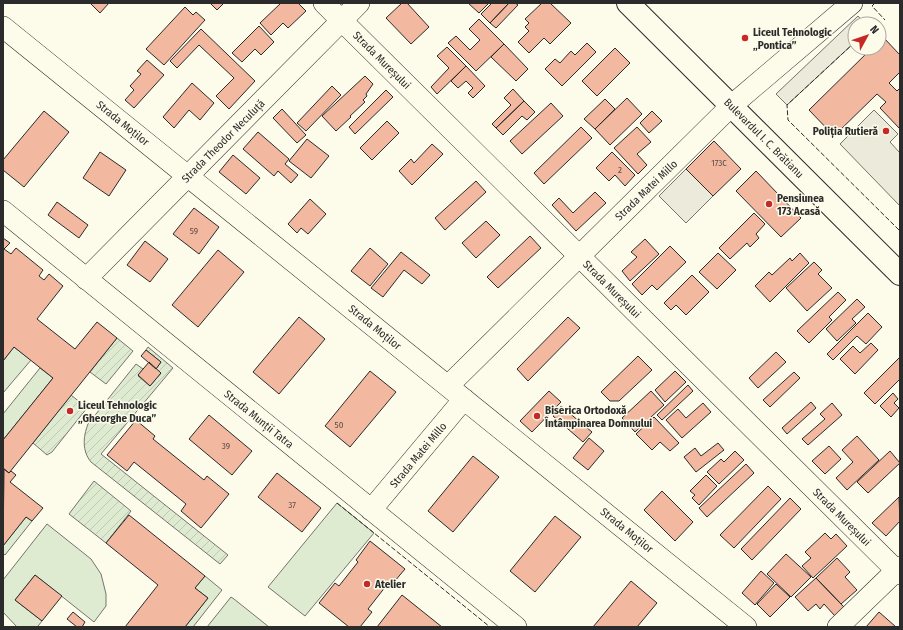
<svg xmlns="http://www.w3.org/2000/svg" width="903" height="630" font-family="'Fira Sans Condensed',sans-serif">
	<defs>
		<pattern id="garden-furrows" width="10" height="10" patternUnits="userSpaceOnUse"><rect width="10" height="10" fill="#deebd1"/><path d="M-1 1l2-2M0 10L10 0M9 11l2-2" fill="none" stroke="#bfcab4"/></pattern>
	</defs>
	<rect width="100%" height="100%" fill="#fdfbea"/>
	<path fill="#deebd1" stroke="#74746e" d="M14,347L31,360L3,393V361Z
		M40,368L53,378L3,440V414Z
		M337,503L374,533L305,616L268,587Z
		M26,517L32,521L5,555L3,553V546Z
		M47,524L91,559L101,574L106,594V606L94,622L35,575L15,600L42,621L38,626L40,627H17L3,612V580Z
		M205,576L222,590L193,627H185L208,598L195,588Z
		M231,597L234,599L269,627H207Z"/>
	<path fill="url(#garden-furrows)" stroke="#74746e" d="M117,338L133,351L106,384L90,372Z
		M148,347L173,368L101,454L228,555L220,564L91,462C82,451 83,437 88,424L136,364L143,369L138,376L150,386L161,373L156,369L161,362L146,350Z
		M71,395L87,408L52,452L47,455L33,443Z
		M94,481L131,511L106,543L69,514Z"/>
	<path fill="#eceadb" stroke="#74746e" d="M858,16L865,24H855V42L787,105L776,94Z
		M874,110L898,134L890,142L900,153V206L840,144Z
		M686,169L713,196L686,223L659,196Z"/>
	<path fill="#f2b8a0" stroke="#2b2b2b" d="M90,3H109L100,13Z
		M210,3H224L217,10Z
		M281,3H298L306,11L288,28L283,23L271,35L260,23Z
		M402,3H407L429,27L411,44L386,18Z
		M468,3H489L479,13Z
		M492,3H509L490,23L481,14Z
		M509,3H515L518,5L496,28L490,23Z
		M542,3H550L571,23L550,44L544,38L529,53L518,42L529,31L525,27L529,23L525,19Z
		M185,7L193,15L196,12L205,20L164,65L146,49Z
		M479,19L504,44L476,71L448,43L456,36L470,50L480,40L469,29Z
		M259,26L274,42L261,55L255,49L242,62L232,53Z
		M201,29L255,81L229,109L216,96L234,78L199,45L177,68L170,61Z
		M883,37L900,55V72L889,83L897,91L900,88V129L880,108L886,102L877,94L834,136L809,110L872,48H879V41Z
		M587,43L596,52L562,86L545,69L555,59L560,63L571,51L575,55Z
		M504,44L528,69L516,81L491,57Z
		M447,47L466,66L437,94L431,87L449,68L437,56Z
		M615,48L630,63L597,96L582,81Z
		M147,60L164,75L134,108L125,100L134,90L130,86L141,74L137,71Z
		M466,66L485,86L473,98L468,93L473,88L466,81L458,88L451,81Z
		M365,76L373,84L366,94L367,96L363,100L365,102L350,116L351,117L336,131L322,116Z
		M192,83L214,103L200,120L189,110L174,128L163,117Z
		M332,86L341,95L306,131L297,123Z
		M513,89L524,101L496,128L492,124L511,105L504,98Z
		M386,90L393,97L355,134L349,127Z
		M627,98L642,114L610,145L595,129Z
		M605,99L615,109L595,129L584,119Z
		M524,101L535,112L527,120L522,116L503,135L496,128Z
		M551,103L563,116L522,154L510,141Z
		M282,109L306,135L297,143L273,118Z
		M44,111L69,132L24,187L3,170V160Z
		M652,111L662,121L649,133L640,123Z
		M387,121L399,133L372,160L360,148Z
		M581,127L592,138L544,184L534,173Z
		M637,127L651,142L637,154L647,165L638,174L614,148Z
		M258,132L289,159L285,164L298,175L291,183L278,171L274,176L243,149Z
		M307,139L329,156L311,178L289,161Z
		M714,141L741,169L713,196L686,169Z
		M432,144L443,154L412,185L399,171L411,159L414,163Z
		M100,152L126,170L109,196L83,178Z
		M612,152L635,175L625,186L615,175L609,181L596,168Z
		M233,155L260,178L246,194L219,172Z
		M756,171L801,218L781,237L736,191Z
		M476,181L486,192L445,230L435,218Z
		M595,192L606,203L576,231L552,205L559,198L573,213Z
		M310,199L326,214L308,234L301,228L297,233L288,224Z
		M57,202L88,225L79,238L48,215Z
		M194,208L219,227L199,254L173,234Z
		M754,213L765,224L756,234L759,238L750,247L747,243L730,259L719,248Z
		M486,221L500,235L476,258L462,243Z
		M530,236L541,248L498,288L487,277Z
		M3,238L10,243L4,249L11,254L16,248L43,270L39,276L44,280L49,274L63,286L37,319L75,349L97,322L117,338L9,473L3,468V440L53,378L14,347L3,361Z
		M645,239L659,254L630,281L622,271L637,257L631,252Z
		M145,241L168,259L150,282L127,265Z
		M670,246L686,262L657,290L652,285L642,295L632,284Z
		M370,248L388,264L370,286L351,271Z
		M218,250L244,272L198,327L172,305Z
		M401,252L430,275L422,284L404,270L383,297L371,288Z
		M718,253L736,270L717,289L699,272Z
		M800,253L809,263L770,302L755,286L769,272L772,275L790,258L792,261Z
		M814,262L822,270L818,274L832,288L807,311L786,288Z
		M692,275L709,292L686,315L676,305L671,310L664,303Z
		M838,292L846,300L829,317L832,320L809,343L797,331Z
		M857,299L865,307L852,319L856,323L837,341L826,329Z
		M868,313L882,327L866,344L857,336L833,360L827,354Z
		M299,317L325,339L279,394L253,372Z
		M568,317L580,328L528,381L517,369Z
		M871,343L878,350L855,374L840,359L853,346L860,353Z
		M146,350L161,362L156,369L141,356Z
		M776,352L786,362L758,388L749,378Z
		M638,356L652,370L619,401H610L601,392Z
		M900,357V379L875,404L864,393Z
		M149,362L161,373L150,386L138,375Z
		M370,371L396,392L350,447L325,426Z
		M675,371L686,382L665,402L655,390Z
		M794,372L800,378L770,407L763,400Z
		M688,385L693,391L662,420L657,415Z
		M549,391L561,402L532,432L520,421Z
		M651,391L664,405L635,432L622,418Z
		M893,393L898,399L894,403L899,408L891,417L880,406Z
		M811,402L816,408L787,434L782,428Z
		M703,403L711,412L682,438L666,420L678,409L686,418Z
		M832,403L842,415L808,445L802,439L825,419L820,414Z
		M561,406L592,432L583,442L553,416Z
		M209,415L252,451L232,475L189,439Z
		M654,417L679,443L670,451L660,442L652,450L636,434Z
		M136,420L155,436L153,439L204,480L207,476L229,494L201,528L181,511L186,504L134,462L127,471L107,455Z
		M857,436L879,460L847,490L836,478L853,462L842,450Z
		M589,438L604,451L588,470L573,458Z
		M718,443L724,450L696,472L684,457L695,448L701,456Z
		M829,446L841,459L825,474L812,461Z
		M735,451L744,460L719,484L707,472L721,459L724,462Z
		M890,451L900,463L868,493L857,482Z
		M473,456L499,477L453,532L428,511Z
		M746,464L754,473L707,517L699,508Z
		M4,469L9,473L11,471L16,475L10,482L43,508L32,521L26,517L3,546Z
		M277,473L321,508L302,532L258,497Z
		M706,475L717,486L699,505L692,498L695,495L690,491Z
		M768,486L781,499L734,548L720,535Z
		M662,491L693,522L675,541L644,510Z
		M899,497L900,521L886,536L872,523Z
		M790,498L801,509L752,560L741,549Z
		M129,515L205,576L195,588L208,598L185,627H125L158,585L106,543Z
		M555,516L581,537L535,592L510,571Z
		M825,533L831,539L836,534L847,546L813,578L802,566L811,558L805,552Z
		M370,541L405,569L389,588L386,586L368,609L372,612L360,627H349L319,603L335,583L339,586L358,562L356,560Z
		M786,554L811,577L791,597L767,574Z
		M837,558L850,572L845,577L857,590L841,604L816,578Z
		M761,571L774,583L755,605L742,593Z
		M35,575L62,596L42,621L15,600Z
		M816,578L844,607L835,616L824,604L820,609L816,604L808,611L795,597Z
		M631,581L657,603L637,627H593Z
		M776,584L790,597L770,617L757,604Z
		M402,595L442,627H377Z
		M73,612L85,622L82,627H77L67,619Z
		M879,612L896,627H866Z"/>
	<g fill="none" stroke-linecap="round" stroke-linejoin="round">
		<defs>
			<path id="minor" d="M324,3L900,574
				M3,27L746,627
				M3,211L516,627
				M86,279L359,3
				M448,386L731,106L852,3
				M371,510L464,399
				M838,627L900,567"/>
			<path id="major" d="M628,3L900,274"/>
		</defs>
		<use href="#minor" stroke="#2b2b2b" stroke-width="22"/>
		<use href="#major" stroke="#2b2b2b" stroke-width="24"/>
		<use href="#minor" stroke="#fdfbea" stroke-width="21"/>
		<use href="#major" stroke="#fdfbea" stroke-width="22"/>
		<path stroke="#2b2b2b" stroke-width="1" stroke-dasharray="5 2" stroke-linecap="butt" d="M875,3L872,6L885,20
			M855,42L787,105L788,120L900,231
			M337,503L490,627"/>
	</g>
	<g fill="#c62828" stroke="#fdfbea" stroke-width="1.5">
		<circle cx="745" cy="38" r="4"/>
		<circle cx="886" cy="131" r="4"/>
		<circle cx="769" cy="204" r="4"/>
		<circle cx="70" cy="411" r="4"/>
		<circle cx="537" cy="416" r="4"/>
		<circle cx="367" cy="584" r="4"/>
	</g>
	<g text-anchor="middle" stroke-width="3" stroke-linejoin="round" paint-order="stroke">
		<g font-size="9" fill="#5d4e48">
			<text x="719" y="166">173C</text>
			<text x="620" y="173">2</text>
			<text x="194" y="234">59</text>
			<text x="339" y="428">50</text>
			<text x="226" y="449">39</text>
			<text x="292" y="508">37</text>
		</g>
		<g font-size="11" font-weight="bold" fill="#2b2b2b" stroke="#fdfbea" text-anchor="start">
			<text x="753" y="36">Liceul Tehnologic<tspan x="753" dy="13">„Pontica”</tspan></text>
			<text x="878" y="135" text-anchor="end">Poliția Rutieră</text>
			<text x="777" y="202">Pensiunea<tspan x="777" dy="13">173 Acasă</tspan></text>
			<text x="78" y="409">Liceul Tehnologic<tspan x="78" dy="13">„Gheorghe Duca”</tspan></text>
			<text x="545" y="414">Biserica Ortodoxă<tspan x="545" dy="13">Întâmpinarea Domnului</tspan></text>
			<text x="375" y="588">Atelier</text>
		</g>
		<g font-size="11" fill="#2b2b2b" stroke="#fdfbea">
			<text transform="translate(382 60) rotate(45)" y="4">Strada Mureșului</text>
			<text transform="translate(123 123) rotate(39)" y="4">Strada Moților</text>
			<text transform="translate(764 138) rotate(45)" y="4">Bulevardul I. C. Brătianu</text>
			<text transform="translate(223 141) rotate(-45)" y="4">Strada Theodor Neculuță</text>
			<text transform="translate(646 190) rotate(-44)" y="4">Strada Matei Millo</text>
			<text transform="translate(612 289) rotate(45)" y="4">Strada Mureșului</text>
			<text transform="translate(375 327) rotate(39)" y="4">Strada Moților</text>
			<text transform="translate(259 419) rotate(39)" y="4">Strada Munții Tatra</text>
			<text transform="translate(418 455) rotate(-50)" y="4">Strada Matei Millo</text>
			<text transform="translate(842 517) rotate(45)" y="4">Strada Mureșului</text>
			<text transform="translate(627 530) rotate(39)" y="4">Strada Moților</text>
		</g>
	</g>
	<rect width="903" height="630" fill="none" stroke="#2b2b2b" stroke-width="8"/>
	<g transform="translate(867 36) rotate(50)"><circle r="19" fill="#fdfbea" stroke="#a9a89e"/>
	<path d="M0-3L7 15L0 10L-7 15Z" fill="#c62828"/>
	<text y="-6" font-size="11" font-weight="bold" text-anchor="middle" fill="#2b2b2b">N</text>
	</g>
</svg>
